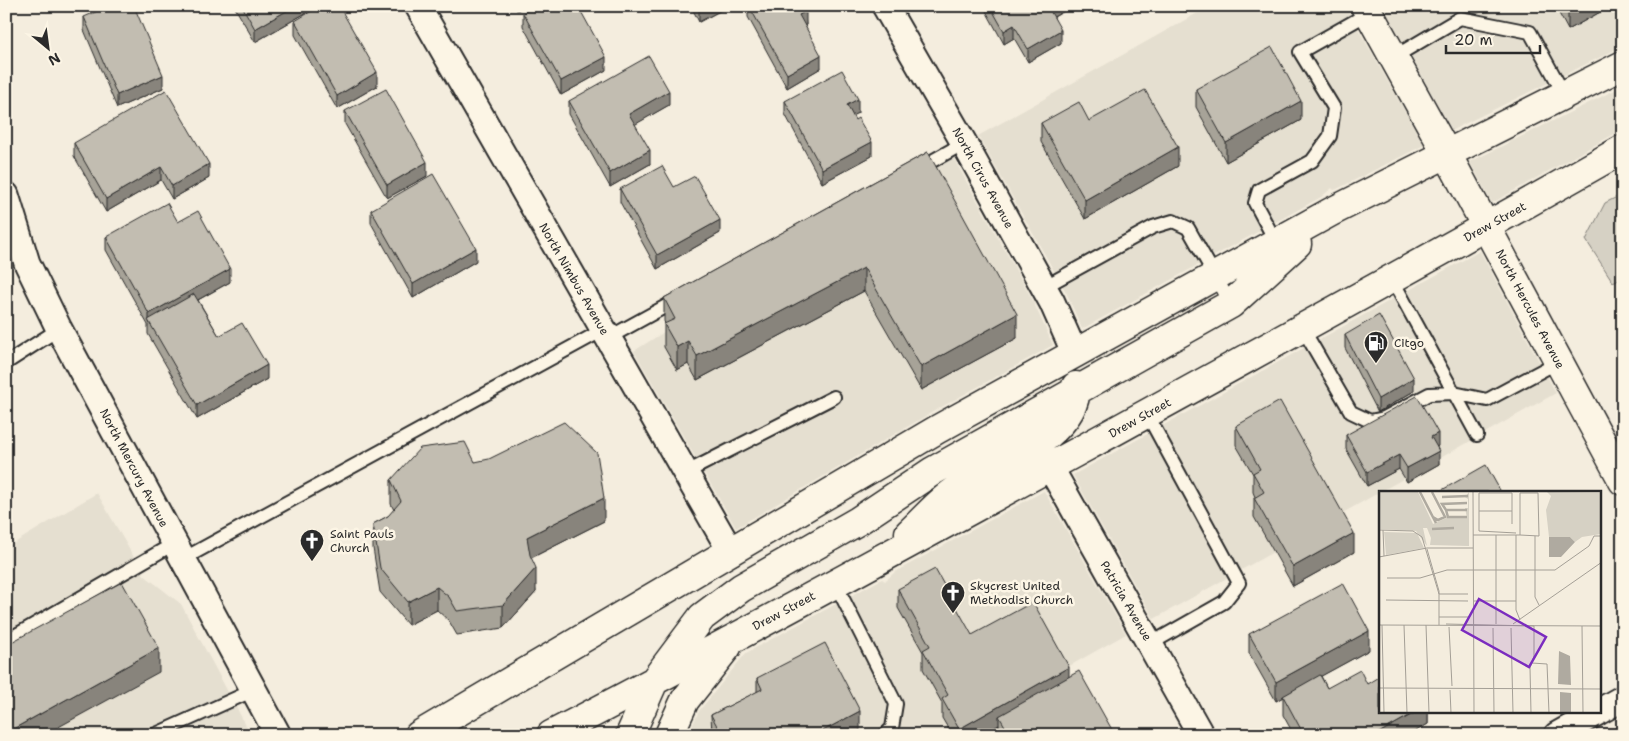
<svg xmlns="http://www.w3.org/2000/svg" width="1629" height="741" font-family="'Shantell Sans',sans-serif">
	<rect width="100%" height="100%" fill="#f4edde"/>
	<filter id="ink" filterUnits="userSpaceOnUse"><feTurbulence type="fractalNoise" baseFrequency=".02" numOctaves="2"/><feDisplacementMap in="SourceGraphic" scale="10" xChannelSelector="R" yChannelSelector="G"/><feConvolveMatrix kernelMatrix="1 2 1 2 8 2 1 2 1" color-interpolation-filters="sRGB"/></filter>
	<g filter="url(#ink)">
		<path fill="#e5dfd0" d="M1210,6H1345L1424,145L1337,189L1334,190L1332,188L1321,197L1082,329L1067,294L978,136Z
			M1383,6H1623V46L1452,130Z
			M1623,86V129L1492,203L1470,162Z
			M950,152L1030,295L1053,345L929,414L736,528L634,351Z
			M1480,251L1556,393L1154,619L1073,475Z
			M1044,491L1126,634L947,735H688L699,711L746,653L882,579L885,581L895,572Z
			M97,493L144,575L181,604L251,735H6V548Z"/>
		<path fill="#d6d1c4" stroke="#807e78" d="M1623,194V277L1613,282L1586,240L1605,203Z"/>
		<g fill="none" stroke-linecap="round" stroke-linejoin="round">
			<defs>
				<path id="service" d="M1394,57L1460,18L1530,32L1564,94
					M918,169L964,143
					M1277,244L1255,203L1259,190L1312,161L1330,136L1334,108L1300,52L1369,13
					M1392,279L1477,435
					M1044,287L1153,227L1173,221L1188,228L1231,304
					M1303,329L1351,412L1370,421L1384,418L1429,394L1454,393L1487,400L1558,362
					M608,338L679,299
					M6,363L59,329
					M1147,414L1239,583L1224,602L1150,644
					M685,473L834,397
					M183,559L603,330
					M835,583L896,704L892,728L885,735
					M6,641L175,543
					M154,735L254,690"/>
				<path id="minor" d="M418,6L731,552
					M885,6L964,143L1052,302L1075,354
					M6,195L27,263L59,329L278,735
					M1050,467L1201,735
					M1600,711L1623,698
					M1557,735L1598,712"/>
				<path id="tertiary" d="M1365,6L1447,154L1623,481"/>
				<path id="secondary" d="M909,533C922,521 934,507 948,496C983,467 1077,441 1076,386
					M419,735L938,429L1331,212L1623,65
					M551,735C731,642 908,544 1086,447C1265,348 1445,251 1623,149
					M630,735L654,681L702,617L741,588L858,521L933,471L1231,304L1297,244
					M669,735L685,700L727,647"/>
			</defs>
			<use href="#service" stroke="#2b2b2b" stroke-width="16"/>
			<use href="#minor" stroke="#2b2b2b" stroke-width="29"/>
			<use href="#tertiary" stroke="#2b2b2b" stroke-width="31"/>
			<use href="#secondary" stroke="#2b2b2b" stroke-width="31"/>
			<use href="#service" stroke="#fcf5e5" stroke-width="12"/>
			<use href="#minor" stroke="#fcf5e5" stroke-width="25"/>
			<use href="#tertiary" stroke="#fcf5e5" stroke-width="28"/>
			<use href="#secondary" stroke="#fcf5e5" stroke-width="28"/>
		</g>
		<path fill="#a7a398" stroke="#2b2b2b" d="M234,6H311V10L255,42Z
			M691,6H729L699,22Z
			M748,6H804L806,25H805L821,68L787,88L748,17Z
			M986,6H1066V10L1054,17L1061,43L1028,62L1014,38L1004,44L986,11Z
			M1555,6H1611L1568,30Z
			M523,13L606,70L561,95L523,26Z
			M84,17L163,88L117,108L84,30Z
			M295,21L377,86L337,109L295,35Z
			M1196,89L1301,120L1226,162L1196,107Z
			M569,101L669,105L635,124L650,164L610,187L569,114Z
			M785,101L858,113L852,115L872,156L822,183L785,114Z
			M345,111L427,176L387,198L345,124Z
			M1089,121L1178,166L1085,219L1041,142V123Z
			M74,143L209,178L172,199L161,180L106,212L74,156Z
			M928,152L1017,338L921,390L864,291L697,380L688,364L677,370L664,347V324H665L664,321V298Z
			M620,189L720,233L657,269L620,202Z
			M371,210L476,261L413,298L371,223Z
			M178,222L230,282L198,300L219,336L267,379L197,419L148,334V325L106,250V237Z
			M1345,335L1414,391L1378,412L1345,348Z
			M1236,426L1354,552L1293,586L1254,517V498L1255,497L1253,492V474L1236,445Z
			M1346,435L1438,446L1437,447L1439,464L1407,482L1399,469L1367,486L1346,449Z
			M475,462L604,521L531,558L536,592L503,628L457,635L449,621L437,610L408,625L380,592L373,548V524L388,516L394,510L391,504V480Z
			M898,589L972,635L1069,676L1115,735H999V725L981,735H952L942,718V703L923,669V652L898,608Z
			M1249,634L1369,650L1321,676L1327,688L1367,684L1428,712V724L1409,735H1294L1283,715V697L1276,701L1249,653Z
			M757,678L860,730L852,735H712L711,715L757,692Z"/>
		<path fill="#88847c" stroke="#2b2b2b" d="M68,6H76L68,10Z
			M295,6H311V10L255,42V29Z
			M517,6H525L517,11Z
			M705,6H729L699,22V9Z
			M1049,6H1066V10L1048,20V7Z
			M1577,6H1611L1568,30V11Z
			M806,11V25L799,28V15Z
			M1014,25V38L1004,44V31Z
			M1061,30V43L1028,62V49Z
			M821,55V68L787,88V74Z
			M606,57V70L561,95V81Z
			M377,72V86L337,109V96Z
			M163,75V88L117,108V95Z
			M669,91V105L629,128V114Z
			M858,99V113L847,118V105Z
			M1301,101V120L1226,162V143Z
			M872,142V156L822,183V169Z
			M1178,147V166L1085,219V200Z
			M650,150V164L610,187V173Z
			M427,162V176L387,198V185Z
			M209,164V178L172,199V186Z
			M161,167V180L106,212V199Z
			M720,220V233L657,269V255Z
			M476,248V261L413,298V284Z
			M864,268V291L697,380V356Z
			M230,269V282L151,326L149,322V314Z
			M1017,314V338L921,390V367Z
			M688,341V364L677,370V347Z
			M267,365V379L197,419V405Z
			M1414,378V391L1378,412V399Z
			M1438,433V446L1431,450V437Z
			M1439,451V464L1407,482V468Z
			M1399,455V469L1367,486V472Z
			M604,498V521L527,560V537Z
			M1354,533V552L1293,586V567Z
			M536,568V592L503,628V605Z
			M437,587V610L408,625V602Z
			M1369,631V650L1283,697V696V697L1276,701V682Z
			M159,648V672L44,735H6V733Z
			M1069,667V686L999,716V725L981,735H959V729Z
			M860,711V730L852,735H815Z
			M1416,712H1428V724L1409,735H1375Z"/>
		<path fill="#c2bdb1" stroke="#2b2b2b" d="M109,6H134L163,75L117,95L84,17Z
			M242,6H295L255,29Z
			M320,6H339L377,72L337,96L295,21Z
			M535,6H578L606,57L561,81L523,13Z
			M698,6H705L699,9Z
			M749,6H804L806,11L799,15L821,55L787,74Z
			M990,6H1049L1048,7L1061,30L1028,49L1014,25L1004,31Z
			M1565,6H1577L1568,11Z
			M1272,47L1301,101L1226,143L1196,89Z
			M649,56L669,91L629,114L650,150L610,173L569,101Z
			M842,70L858,99L847,105L855,120L858,118L872,142L822,169L785,101Z
			M386,89L427,162L387,185L345,111Z
			M166,90L209,164L172,186L161,167L106,199L74,143Z
			M1145,90L1178,147L1085,200L1041,123L1079,102L1089,121Z
			M928,152L1017,314L921,367L864,268L697,356L688,341L677,347L664,324L675,319L664,298Z
			M662,166L674,187L695,176L720,220L657,255L620,189Z
			M433,174L476,248L413,284L371,210Z
			M167,203L178,222L198,211L230,269L149,314L106,237Z
			M194,294L219,336L242,323L267,365L197,405L148,320Z
			M1379,315L1414,378L1378,399L1345,335Z
			M1417,396L1438,433L1431,437L1439,451L1407,468L1399,455L1367,472L1346,435Z
			M1280,401L1354,533L1293,567L1254,498L1264,492L1253,473L1260,469L1236,426Z
			M564,422L597,453L604,498L527,537L530,555L536,568L503,605L457,611L449,597L437,587L408,602L380,568L373,524L388,516L401,501L391,480L420,448L465,442L475,462L489,459Z
			M1486,465L1501,492H1443L1442,490Z
			M935,569L972,635L1033,602L1069,667L959,729L942,699L948,695L923,650L930,646L898,589Z
			M122,582L159,648L6,733V645Z
			M1343,583L1369,631L1276,682L1249,634Z
			M825,643L860,711L815,735H722L711,715L762,689L757,678Z
			M1360,670L1367,684L1380,676V712H1416L1375,735H1304L1283,696L1320,675L1327,688Z
			M1079,671L1115,735H1010L999,716Z"/>
	</g>
	<defs>
		<symbol id="fuel-pin" viewBox="-11 -11 22 30"><path d="M0 17L-7.5 6A9.5 9.5 0 1 1 7.5 6Z" fill="#2b2b2b" stroke="#fcf5e5"/><path d="M-5.5-6h7V0h2V4h1.3V-2.5L3-4.5l.8-.8L6-3V5H2.5V1h-1V6h-7ZM-4.2-4.7v3.2H.2V-4.7Z" fill="#fff"/></symbol>
		<symbol id="church-pin" viewBox="-11 -11 22 30"><path d="M0 17L-7.5 6A9.5 9.5 0 1 1 7.5 6Z" fill="#2b2b2b" stroke="#fcf5e5"/><path d="M-1.2-6h2.4v3.5h3.3v2.4h-3.3V6h-2.4V-.1h-3.3v-2.4h3.3Z" fill="#fff"/></symbol>
	</defs>
	<g fill-rule="evenodd">
		<use href="#fuel-pin" x="1362" y="329" width="28" height="38"/>
		<use href="#church-pin" x="298" y="527" width="28" height="38"/>
		<use href="#church-pin" x="939" y="579" width="28" height="38"/>
	</g>
	<g text-anchor="middle" stroke-width="5" stroke-linejoin="round" paint-order="stroke">
		<g font-size="12" fill="#2b2b2b" stroke="#fcf5e5">
			<text transform="translate(983 178) rotate(61)" y="4">North Cirus Avenue</text>
			<text transform="translate(1495 222) rotate(-29)" y="4">Drew Street</text>
			<text transform="translate(574 279) rotate(60)" y="4">North Nimbus Avenue</text>
			<text transform="translate(1530 309) rotate(62)" y="4">North Hercules Avenue</text>
			<text transform="translate(1140 418) rotate(-29)" y="4">Drew Street</text>
			<text transform="translate(134 468) rotate(62)" y="4">North Mercury Avenue</text>
			<text transform="translate(1126 601) rotate(60)" y="4">Patricia Avenue</text>
			<text transform="translate(784 611) rotate(-28)" y="4">Drew Street</text>
		</g>
		<g font-size="12" fill="#2b2b2b" stroke="#fcf5e5" text-anchor="start">
			<text x="1394" y="347">Citgo</text>
			<text x="330" y="538">Saint Pauls<tspan x="330" dy="14">Church</tspan></text>
			<text x="970" y="590">Skycrest United<tspan x="970" dy="14">Methodist Church</tspan></text>
		</g>
	</g>
	<g transform="translate(1379 491)">
		<rect width="222" height="222" fill="#f4edde"/>
		<path d="M0,1H39L54,33L67,27H88L86,17H89V8L86,6L90,1V55L51,54L52,47L48,37H44L48,55L37,40L0,38ZM168,1L222,2V43L203,46L196,51L191,46H170L167,19L172,5ZM5,41L38,42L45,57L7,64Z" fill="#d6d1c4"/>
		<path d="M170,46H191L196,51L182,66H170ZM180,160L191,165L192,194L179,193ZM181,201L192,202V222H181Z" fill="#afaaa0"/>
		<path fill="none" stroke="#afaaa0" stroke-width="2.5" d="M41,1L57,32M53,1L66,26L59,29L54,26M63,6L89,5M67,19L69,26H88M88,19H67L63,13L88,12M53,38L75,37"/>
		<path fill="none" stroke="#a49f96" stroke-width="1" d="M94,1L95,222M100,20H133M133,33V2H100V40L137,42M0,39L34,40L43,46L60,103M4,39L5,65M94,44H141L160,45L159,2H141V44M117,44V133M137,44V119L141,129M156,45V106L160,114M48,58L60,100V134M0,66L48,57H94M8,87H41L68,79H176L210,55L215,45H223M60,103H89M7,109L89,110M94,110H137M60,126H90M67,133L155,135M134,133L223,71M0,134L223,135M3,134L5,222M25,134L28,222M47,134L50,222M203,135L204,222M70,136L73,195M114,137L115,222M132,137L134,222M153,172L168,173L170,222M0,197L223,198M71,199L72,222M152,222L151,177L155,165V135"/>
		<path fill="#7b2cbf" fill-opacity="0.15" stroke="#7b2cbf" stroke-width="2.5" d="M100,108L167,146L150,176L83,139Z"/>
		<rect width="222" height="222" fill="none" stroke="#2b2b2b" stroke-width="2.5"/>
	</g>
	<rect width="1629" height="741" fill="none" stroke="#fcf5e5" stroke-width="25"/>
	<rect x="12" y="12" width="1604" height="716" fill="none" stroke="#2b2b2b" stroke-width="2" filter="url(#ink)"/>
	<g transform="translate(48 48) rotate(151)" stroke="#fcf5e5" stroke-width="4" paint-order="stroke">
	<path d="M0-4L9 19L0 12L-9 19Z" fill="#2b2b2b"/>
	<text y="-8" font-size="14" font-weight="bold" text-anchor="middle" fill="#2b2b2b">N</text>
	</g>
	<path d="M1446 45v8h94v-8" fill="none" stroke="#2b2b2b" stroke-width="2.5"/>
	<text x="1454" y="45" font-size="15" fill="#2b2b2b" stroke="#fcf5e5" stroke-width="4" paint-order="stroke">20 m</text>
</svg>
